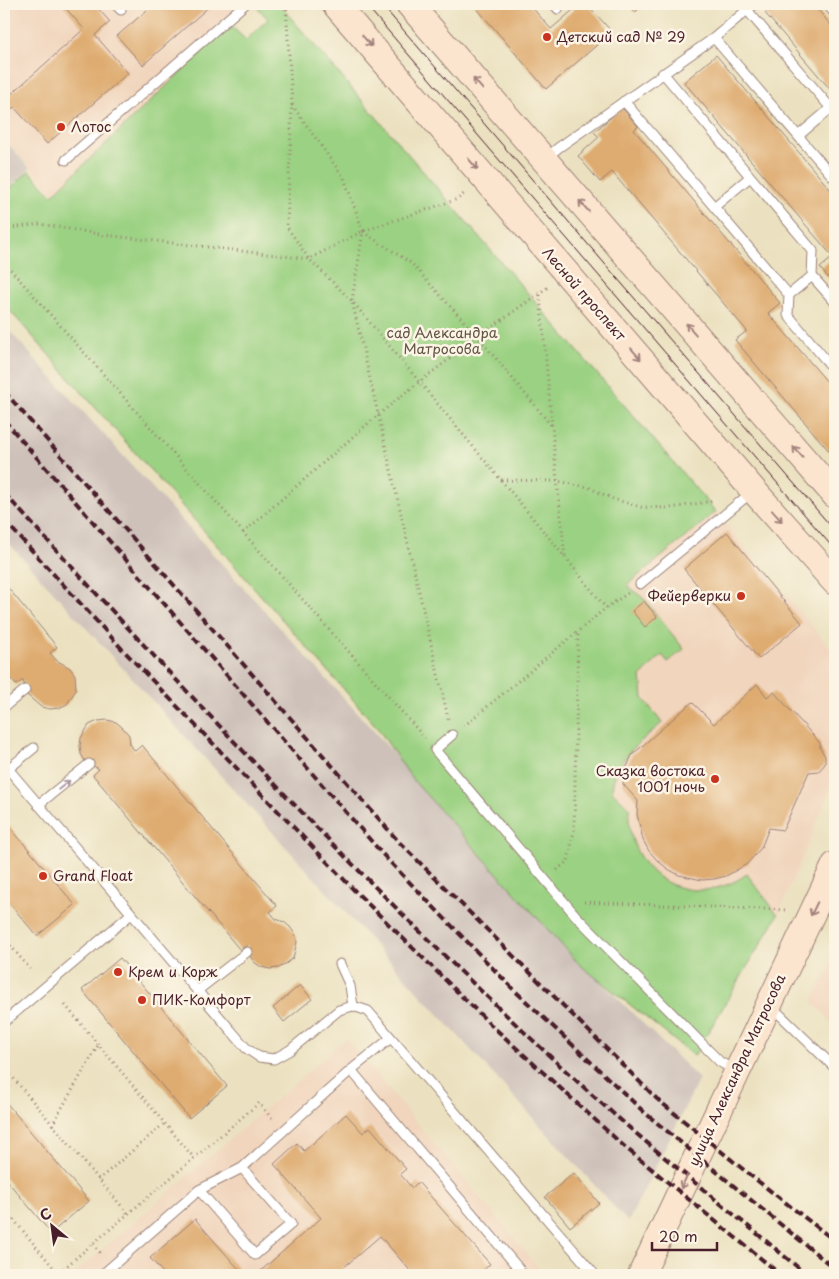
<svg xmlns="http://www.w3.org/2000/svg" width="839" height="1279" font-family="'Playpen Sans',sans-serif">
	<rect width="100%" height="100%" fill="#fcf5e5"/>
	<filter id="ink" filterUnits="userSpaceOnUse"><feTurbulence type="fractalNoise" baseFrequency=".02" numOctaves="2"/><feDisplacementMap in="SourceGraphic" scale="10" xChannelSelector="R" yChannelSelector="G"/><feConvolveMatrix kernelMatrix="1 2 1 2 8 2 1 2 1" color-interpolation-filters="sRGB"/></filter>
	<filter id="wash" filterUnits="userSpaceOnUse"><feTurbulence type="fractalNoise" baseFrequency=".0096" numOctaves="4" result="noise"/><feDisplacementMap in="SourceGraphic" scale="20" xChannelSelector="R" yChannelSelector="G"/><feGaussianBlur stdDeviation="1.12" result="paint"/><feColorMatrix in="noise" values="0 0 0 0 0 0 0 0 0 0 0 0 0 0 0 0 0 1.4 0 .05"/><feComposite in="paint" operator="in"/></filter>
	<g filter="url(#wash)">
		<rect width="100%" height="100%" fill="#ebe1c0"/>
		<path fill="#f1d5bd" d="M4,4H255L53,193L4,138Z
			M716,512L835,654V779L778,915L747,874L724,887L699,891L686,889L661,880L651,872L642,861L635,849L628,822L629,808L612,791L613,780L621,760L662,723L643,698L641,676L662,655L644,599L626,585Z
			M835,956V1026L812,1001Z
			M346,1039L545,1275H73Z"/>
		<path fill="#cec1ba" d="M4,139L30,169L4,192Z
			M4,325L372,729L569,950L699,1079L628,1222L4,538Z"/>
		<path fill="#9bd182" stroke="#727856" d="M256,4H279L716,512L627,585L644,599L684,649L668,662L662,655L641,676L643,698L662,723C640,743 614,759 612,791L629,808C625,877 691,913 747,874L778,915L694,1056L579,964L413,780L376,726L4,304V194L29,171L52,195L230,25L246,40L268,19L255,5Z"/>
		<g id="blocks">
			<path fill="#deab6f" d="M62,4H94L110,22L95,35L128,73L47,144L14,107L4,116V92L8,97L84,29Z
				M154,4H212L143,65L117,36Z
				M473,4H529L551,29L580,4H587L612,32L546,89Z
				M627,4H645L635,12Z
				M776,4H813L835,30V95L765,13Z
				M716,55L835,195V286L820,268L833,257L684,82Z
				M622,108L638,126L634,130L780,303L768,313L835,391V458L735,340L747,331L612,172L600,182L578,156L599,137L594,132Z
				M727,532L802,623L759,659L684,569Z
				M4,583L57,647L50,653L56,660L70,668L75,675L76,690L67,704L59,708L50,709L41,707L27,695L23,680L16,685L4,671Z
				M644,601L657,617L645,627L632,611Z
				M757,684L767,697L774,692L820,743V748L825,756V764L819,771L809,772L783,830L769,828L761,848L747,864L726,876L714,879L702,880L679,875L668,869L658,861L649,851L643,840L637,814L638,801L623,784L624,774L632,755L692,702L714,724Z
				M107,720L116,722L123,728L129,735L130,744L135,751L142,745L277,906L270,912L276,919L284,922L290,927L295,934L297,942L293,958L287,963L279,968L270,969L261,967L254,962L247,952V945L240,950L93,775L99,769L85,761L81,754L80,746L81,738L89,725L98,721Z
				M4,820L75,905L37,936L4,897Z
				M120,958L227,1086L189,1118L82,990Z
				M300,985L312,999L284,1022L273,1008Z
				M4,1100L89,1201L51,1233L4,1177Z
				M346,1114L363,1133L370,1127L406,1169L400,1174L412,1188L418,1182L490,1264L478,1275H414L380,1236L335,1275H256L321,1218L274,1164L297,1143L304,1151Z
				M574,1173L599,1203L570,1227L545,1197Z
				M195,1219L244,1275H165L150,1258Z"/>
		</g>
	</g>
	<g filter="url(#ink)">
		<use href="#blocks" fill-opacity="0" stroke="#9a8076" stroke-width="1"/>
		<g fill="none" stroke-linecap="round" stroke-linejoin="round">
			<defs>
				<path id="lane" d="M115,4L121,10
					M554,4L558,9
					M755,4L747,10L835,113
					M827,4L835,14
					M714,38L835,179
					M663,73L813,251L812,276L835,302
					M624,101L789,295L788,315L835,371
					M798,136L831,108
					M546,158L558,148L714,38L747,10L742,4
					M66,160L245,4
					M714,207L750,177
					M789,295L812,276
					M640,584L752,492
					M4,707L25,690
					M452,735L435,750L576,916L720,1062L736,1071
					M4,764L246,1048L259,1057L274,1059L290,1050L339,1010L353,1006L368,1011L595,1275
					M8,769L34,748
					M38,805L89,764
					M340,964L350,986L353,1006
					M197,991L247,952
					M771,1006L835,1068
					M4,1022L131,914
					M351,1070L520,1270L514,1275
					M199,1190L255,1255L291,1224L242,1168
					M102,1275L199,1190L242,1168L351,1070L391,1038"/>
				<path id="secondary" d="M335,4L754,491L835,582
					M409,4L835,495
					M641,1275L835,865"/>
			</defs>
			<use href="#lane" stroke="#9a8076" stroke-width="11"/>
			<use href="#secondary" stroke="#9a8076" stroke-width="28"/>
			<path stroke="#9a8076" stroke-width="3" stroke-dasharray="1 4" stroke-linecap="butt" d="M286,4L292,104L287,227L309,259L352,301L449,722
				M292,105L344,178L363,231L352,301L565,557L606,608
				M4,229L40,224L105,235L309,259L363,231L458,199L466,192
				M363,232L411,263L478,337L551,425
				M4,262L425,738
				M540,295L557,481L588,487L613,499L641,507L670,508L713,501
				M501,480L557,481L565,556
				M243,533L379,414L418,383L478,337L548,287
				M464,726L606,608L628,593
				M557,870L568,861L574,831L578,632
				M584,902L788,910
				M4,938L30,969
				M65,1005L194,1158
				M4,1067L128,1214
				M52,1125L99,1044
				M98,1180L165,1123
				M4,1208L58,1273
				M93,1244L102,1255
				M56,1275L259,1103L274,1121"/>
			<use href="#lane" stroke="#fff" stroke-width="9"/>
			<use href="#secondary" stroke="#fce5cf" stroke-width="26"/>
			<path stroke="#4a1f2b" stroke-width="1" d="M365,4L835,550
				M381,4L835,531"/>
			<path stroke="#4a1f2b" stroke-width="4" stroke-dasharray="8 4" stroke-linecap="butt" d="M4,391L399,842L657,1099L750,1175L835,1241
				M4,420L386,858L512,988L645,1113L835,1269
				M4,493C165,669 327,845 500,1009C545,1052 591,1095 638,1135C693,1182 751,1228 807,1275
				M4,520L123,650L355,891L490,1024L626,1148L781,1275"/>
		</g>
		<defs><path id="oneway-shaft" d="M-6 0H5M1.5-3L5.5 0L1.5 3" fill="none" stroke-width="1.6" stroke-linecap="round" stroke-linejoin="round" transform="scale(1.25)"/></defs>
		<g stroke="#a3827d">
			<use href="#oneway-shaft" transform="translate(367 41) rotate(49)"/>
			<use href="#oneway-shaft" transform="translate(478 84) rotate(-131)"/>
			<use href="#oneway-shaft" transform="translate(473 164) rotate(49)"/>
			<use href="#oneway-shaft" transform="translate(584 206) rotate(-131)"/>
			<use href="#oneway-shaft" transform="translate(691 329) rotate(-131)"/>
			<use href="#oneway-shaft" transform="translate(636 354) rotate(49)"/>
			<use href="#oneway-shaft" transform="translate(798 452) rotate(-131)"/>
			<use href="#oneway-shaft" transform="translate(777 516) rotate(48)"/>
			<use href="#oneway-shaft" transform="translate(814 909) rotate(116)"/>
			<use href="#oneway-shaft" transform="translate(684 1182) rotate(115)"/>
		</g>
		<use stroke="#ae9aa0" href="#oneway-shaft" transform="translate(64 785) rotate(-39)"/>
	</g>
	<g fill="#c8321e" stroke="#fcf5e5" stroke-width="2">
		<circle cx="547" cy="37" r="5"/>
		<circle cx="61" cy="127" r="5"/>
		<circle cx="741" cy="596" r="5"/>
		<circle cx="715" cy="779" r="5"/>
		<circle cx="43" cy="876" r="5"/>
		<circle cx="118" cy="972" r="5"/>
		<circle cx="142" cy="1000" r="5"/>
	</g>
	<g text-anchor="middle" stroke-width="5" stroke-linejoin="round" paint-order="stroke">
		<g font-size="14" fill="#4a1f2b" stroke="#fcf5e5" text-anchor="start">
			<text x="557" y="42">Детский сад № 29</text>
			<text x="71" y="132">Лотос</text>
			<text x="731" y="601" text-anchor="end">Фейерверки</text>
			<text x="705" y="776" text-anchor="end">Сказка востока<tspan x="705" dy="16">1001 ночь</tspan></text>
			<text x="53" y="881">Grand Float</text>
			<text x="128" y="977">Крем и Корж</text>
			<text x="152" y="1005">ПИК-Комфорт</text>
		</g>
		<g font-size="14" fill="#4a1f2b" stroke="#fcf5e5">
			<text transform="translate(584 294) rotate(49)" y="5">Лесной проспект</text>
			<text transform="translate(737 1070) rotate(-65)" y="5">улица Александра Матросова</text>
		</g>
		<g font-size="14" fill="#625445" stroke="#fcf5e5">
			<text x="442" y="338">cад Александра<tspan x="442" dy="16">Матросова</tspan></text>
		</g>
	</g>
	<rect width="839" height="1279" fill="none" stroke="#fcf5e5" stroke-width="20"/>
	<g transform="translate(52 1226) rotate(331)" stroke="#fcf5e5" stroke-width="4" paint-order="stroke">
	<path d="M0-4L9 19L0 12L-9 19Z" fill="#4a1f2b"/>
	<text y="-8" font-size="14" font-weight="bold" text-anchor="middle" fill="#4a1f2b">С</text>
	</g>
	<path d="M652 1242v8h65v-8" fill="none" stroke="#4a1f2b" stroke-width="2.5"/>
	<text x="659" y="1242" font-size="15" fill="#4a1f2b" stroke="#fcf5e5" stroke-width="4" paint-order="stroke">20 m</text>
</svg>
